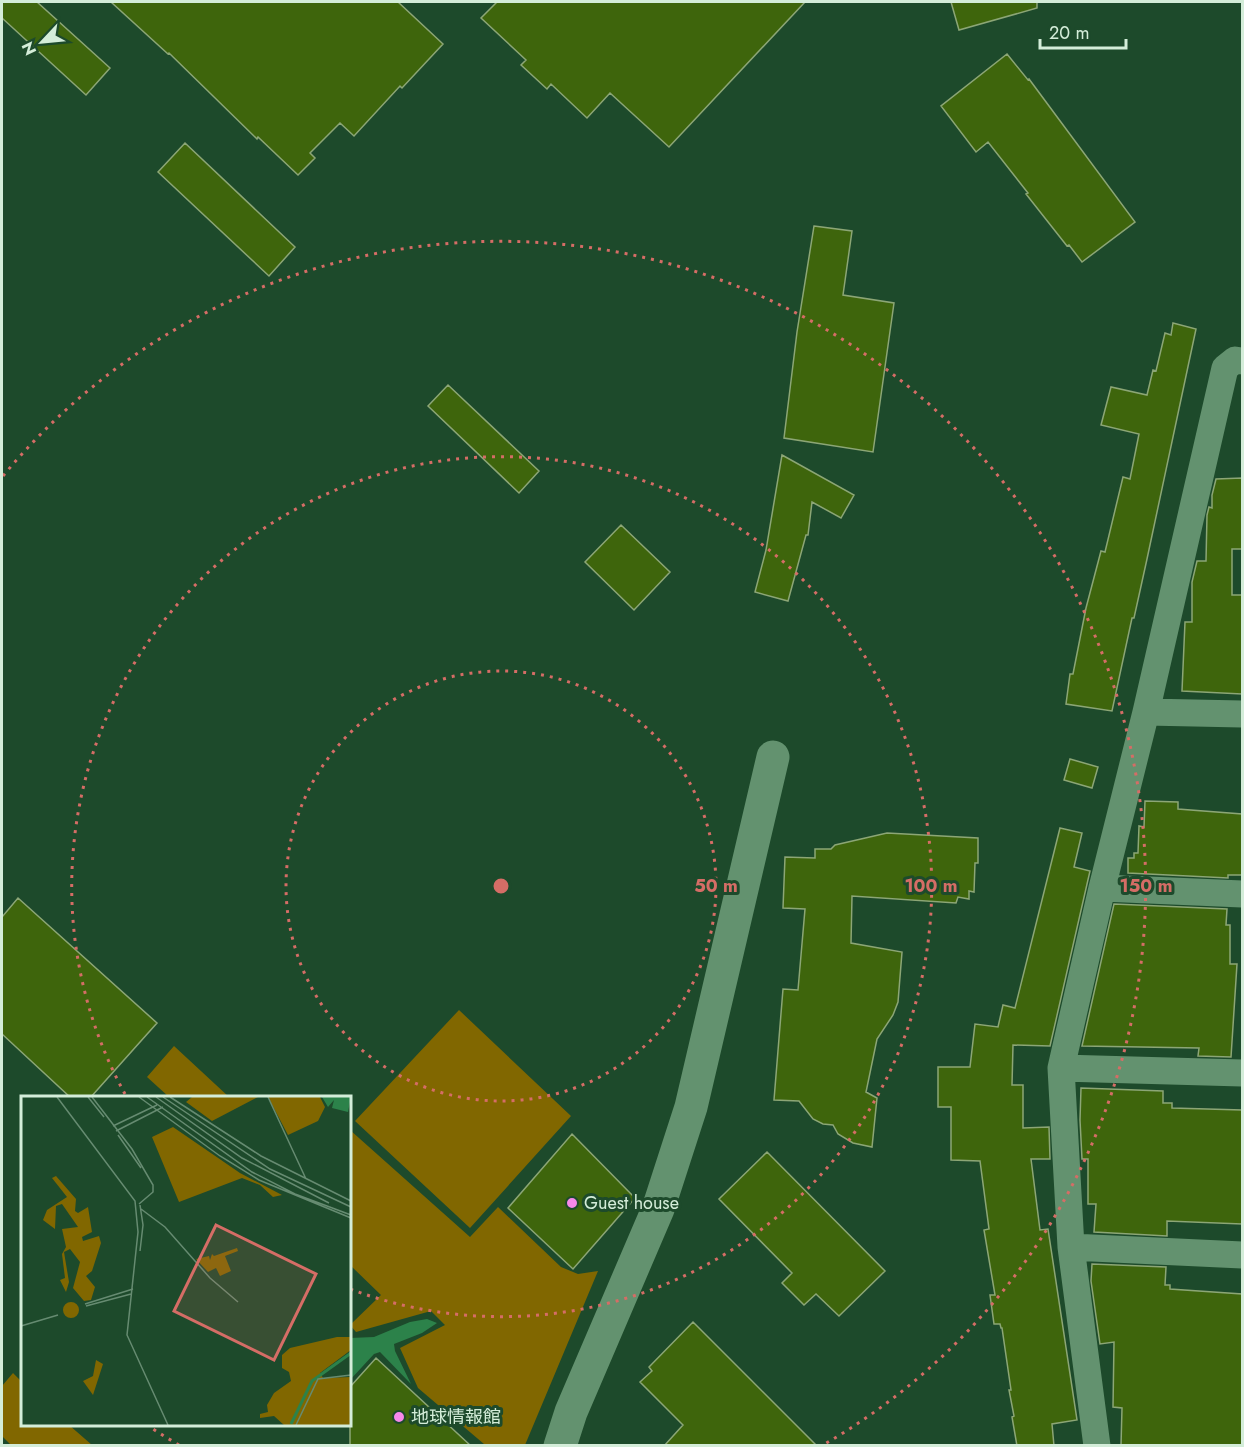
<svg xmlns="http://www.w3.org/2000/svg" width="1244" height="1447" font-family="Jost,'Noto Sans JP',sans-serif">
	<rect width="100%" height="100%" fill="#1d4a2b"/>
	<path fill="#816700" d="M459,1010L571,1116L470,1228L355,1121Z
		M174,1046L229,1097H169L147,1077Z
		M350,1130L470,1237L498,1207L561,1267L578,1274L598,1271L525,1445H483L484,1444L418,1388L400,1348L445,1325L431,1311L356,1332L350,1325L381,1295L350,1265Z
		M13,1373L22,1382V1424L69,1425L92,1445H11L2,1436V1386Z"/>
	<path fill="#2c824a" d="M427,1319L437,1323L422,1333L394,1344L395,1351L411,1384L380,1352L374,1354L350,1380V1338L374,1337L410,1322Z"/>
	<path fill="#3e650c" stroke="#8ca676" stroke-width="1.5" d="M2,2H37L110,68L86,95L2,18Z
		M111,2H398L443,44L402,88L400,86L354,136L340,123L310,153L315,158L298,175L258,137L257,139L169,53L168,54Z
		M497,2H805L669,147L610,93L587,118L551,84L547,89L521,65L526,60L481,18Z
		M951,2H1037V8L959,30Z
		M1007,54L1028,80L1029,79L1135,222L1082,262L1069,245L1067,246L1026,194L1028,193L988,142L976,152L941,106Z
		M185,143L295,247L269,276L158,172Z
		M814,226L852,231L843,295L894,303L873,452L784,438L797,332Z
		M1173,323L1196,329L1147,559L1134,618H1132L1112,711L1066,704L1070,674H1073L1086,608L1101,551L1105,552L1123,477L1130,479L1139,434L1101,425L1111,387L1147,395L1153,370L1156,371L1165,333L1171,335Z
		M448,385L539,471L519,493L428,406Z
		M782,455L854,495L841,518L812,502L808,535H806L788,601L755,592L766,550Z
		M1242,478V549H1232V595H1242V694L1182,691L1185,622H1192V582L1197,561H1206L1207,515L1209,507L1212,508V495L1216,479Z
		M621,525L670,572L634,610L585,562Z
		M1070,759L1098,767L1092,788L1064,780Z
		M1145,801L1178,802V809L1242,814V875H1228V878L1128,873V858H1134V853H1138L1139,826L1144,827Z
		M1060,828L1082,833L1074,867L1090,871L1050,1046L1013,1045L1012,1085H1023V1128L1049,1127L1050,1159H1031L1040,1230L1048,1229L1077,1420L1052,1424L1054,1446H1017L1012,1417L1014,1416L1009,1390H1011L1002,1328H1001L1000,1324H994L990,1295H995L984,1230L989,1229L980,1161L951,1160V1107H938V1067H970L975,1024L998,1027L1003,1005L1015,1008Z
		M887,833L978,838V863H975L974,892L969,891V899L958,897L956,903L852,896L851,943L902,952L898,1002L893,1015L877,1039L866,1092L877,1098L872,1147L853,1143L838,1134L833,1125L823,1124L813,1119L799,1101L774,1100L783,989L798,990L805,909L783,908L785,857L815,858V849H831L835,845Z
		M18,898L157,1023L90,1098H71L2,1034V917Z
		M1114,904L1227,909L1226,925H1230V964H1237L1231,1057L1198,1056L1199,1048L1082,1046Z
		M1081,1088L1163,1091V1103H1172V1108L1242,1110V1224L1167,1221V1236L1094,1232L1096,1204H1088V1159H1082L1080,1120Z
		M572,1134L635,1198L573,1269L508,1208Z
		M767,1152L885,1271L839,1316L816,1294L804,1305L782,1283L792,1273L719,1199Z
		M1092,1264L1166,1267L1165,1285H1170V1289L1242,1294V1446H1121L1122,1408L1113,1407L1114,1342L1100,1344L1091,1281Z
		M693,1322L817,1446H664L683,1425L640,1382L652,1371L649,1367Z
		M376,1358L471,1446H350V1387Z"/>
	<g fill="none" stroke-linecap="round" stroke-linejoin="round">
		<path stroke="#63926f" stroke-width="27" d="M1146,712L1242,714
			M1102,888L1242,894
			M1061,1068L1242,1073
			M1071,1247L1242,1255
			M1097,1446L1071,1247L1061,1068L1102,888L1146,712L1225,368L1235,360L1242,361"/>
		<path stroke="#63926f" stroke-width="33" d="M560,1446L571,1412L658,1209L691,1107L773,757"/>
	</g>
	<g fill="none" stroke="#d56d66" stroke-width="3" stroke-dasharray="3 6">
		<circle cx="501" cy="886" r="215"/>
		<path d="M125 1094A430 430 0 1 1 350 1289"/>
		<path d="M179 1445A645 645 0 0 1 150 1427M3 476A645 645 0 1 1 823 1445"/>
	</g>
	<g fill="#f788eb" stroke="#1d4a2b" stroke-width="2">
		<circle cx="572" cy="1203" r="6"/>
		<circle cx="399" cy="1417" r="6"/>
	</g>
	<g text-anchor="middle" stroke-width="6" stroke-linejoin="round" paint-order="stroke">
		<g font-size="18" fill="#d4edd9" stroke="#1d4a2b" text-anchor="start">
			<text x="584" y="1209">Guest house</text>
			<text x="411" y="1423">地球情報館</text>
		</g>
	</g>
	<g transform="translate(21 1096)">
		<rect width="330" height="330" fill="#1d4a2b"/>
		<path d="M171,1H237L191,25L165,6ZM247,1H299L304,11L297,25L267,39ZM152,31L219,77L261,99L252,101L239,89L221,82L158,106L131,41ZM35,80L55,103L54,115L57,117L67,111L71,136L61,141L62,145L78,140L80,147L71,175L65,180L74,191L70,204L63,205L52,192L59,166L49,153L43,156L48,186L45,196L39,184L44,182L41,158L45,151L41,133L57,131L41,108L35,110L34,133L22,124L26,114L46,101L31,82ZM216,152L217,155L204,160L210,175L199,180L195,172L187,176L175,163L188,160L189,164L191,158L193,160ZM42 214a8 8 0 1 1 16 0a8 8 0 1 1-16 0ZM316,241H330V254L299,277L302,282L330,281V329H263L253,320L239,322V318L247,316L246,309L253,297L270,285L268,276L261,272V259L269,252ZM75,264L82,268L72,299L62,285L72,280Z" fill="#816700"/>
		<path d="M301,1H330L327,16L311,12L313,4L307,11Z" fill="#2c824a"/>
		<path fill="none" stroke="#2c824a" stroke-width="3" d="M270,328L291,285L330,257"/>
		<path fill="none" stroke="#668b71" stroke-width="1.5" d="M36,1L114,105L117,136L106,239L147,329M67,1L83,21M71,1L111,53L132,89V96L118,108M118,1L199,60L238,84L330,122M126,1L231,76L274,98L330,119M135,1L221,62L308,107M142,1L249,73L330,111M149,1L240,60L330,105M247,1L285,83M92,30L136,9M95,35L142,11M97,39L120,72M120,113L144,131L189,182L217,206M119,155L122,129L119,109M64,208L112,193M65,210L110,198M0,230L37,219M275,329L297,283L330,279"/>
		<path fill="#d56d66" fill-opacity="0.15" stroke="#d56d66" stroke-width="3" d="M195,129L295,178L253,264L153,215Z"/>
		<rect width="330" height="330" fill="none" stroke="#d4edd9" stroke-width="3"/>
	</g>
	<circle cx="501" cy="886" r="9" fill="#d56d66" stroke="#1d4a2b" stroke-width="3"/>
	<g font-size="18" text-anchor="middle" font-weight="bold" fill="#d56d66" stroke="#1d4a2b" stroke-width="6" stroke-linejoin="round" paint-order="stroke">
		<text x="716" y="892">50 m</text>
		<text x="931" y="892">100 m</text>
		<text x="1146" y="892">150 m</text>
	</g>
	<rect width="1244" height="1447" fill="none" stroke="#d4edd9" stroke-width="6"/>
	<g transform="translate(42 42) rotate(244)" stroke="#1d4a2b" stroke-width="4.5" paint-order="stroke">
	<path d="M0-4.5L10 22L0 15L-10 22Z" fill="#d4edd9"/>
	<text y="-9" font-size="16" font-weight="bold" text-anchor="middle" fill="#d4edd9">N</text>
	</g>
	<path d="M1040 39v9h86v-9" fill="none" stroke="#d4edd9" stroke-width="3"/>
	<text x="1049" y="39" font-size="18" fill="#d4edd9" stroke="#1d4a2b" stroke-width="4.5" paint-order="stroke">20 m</text>
</svg>
